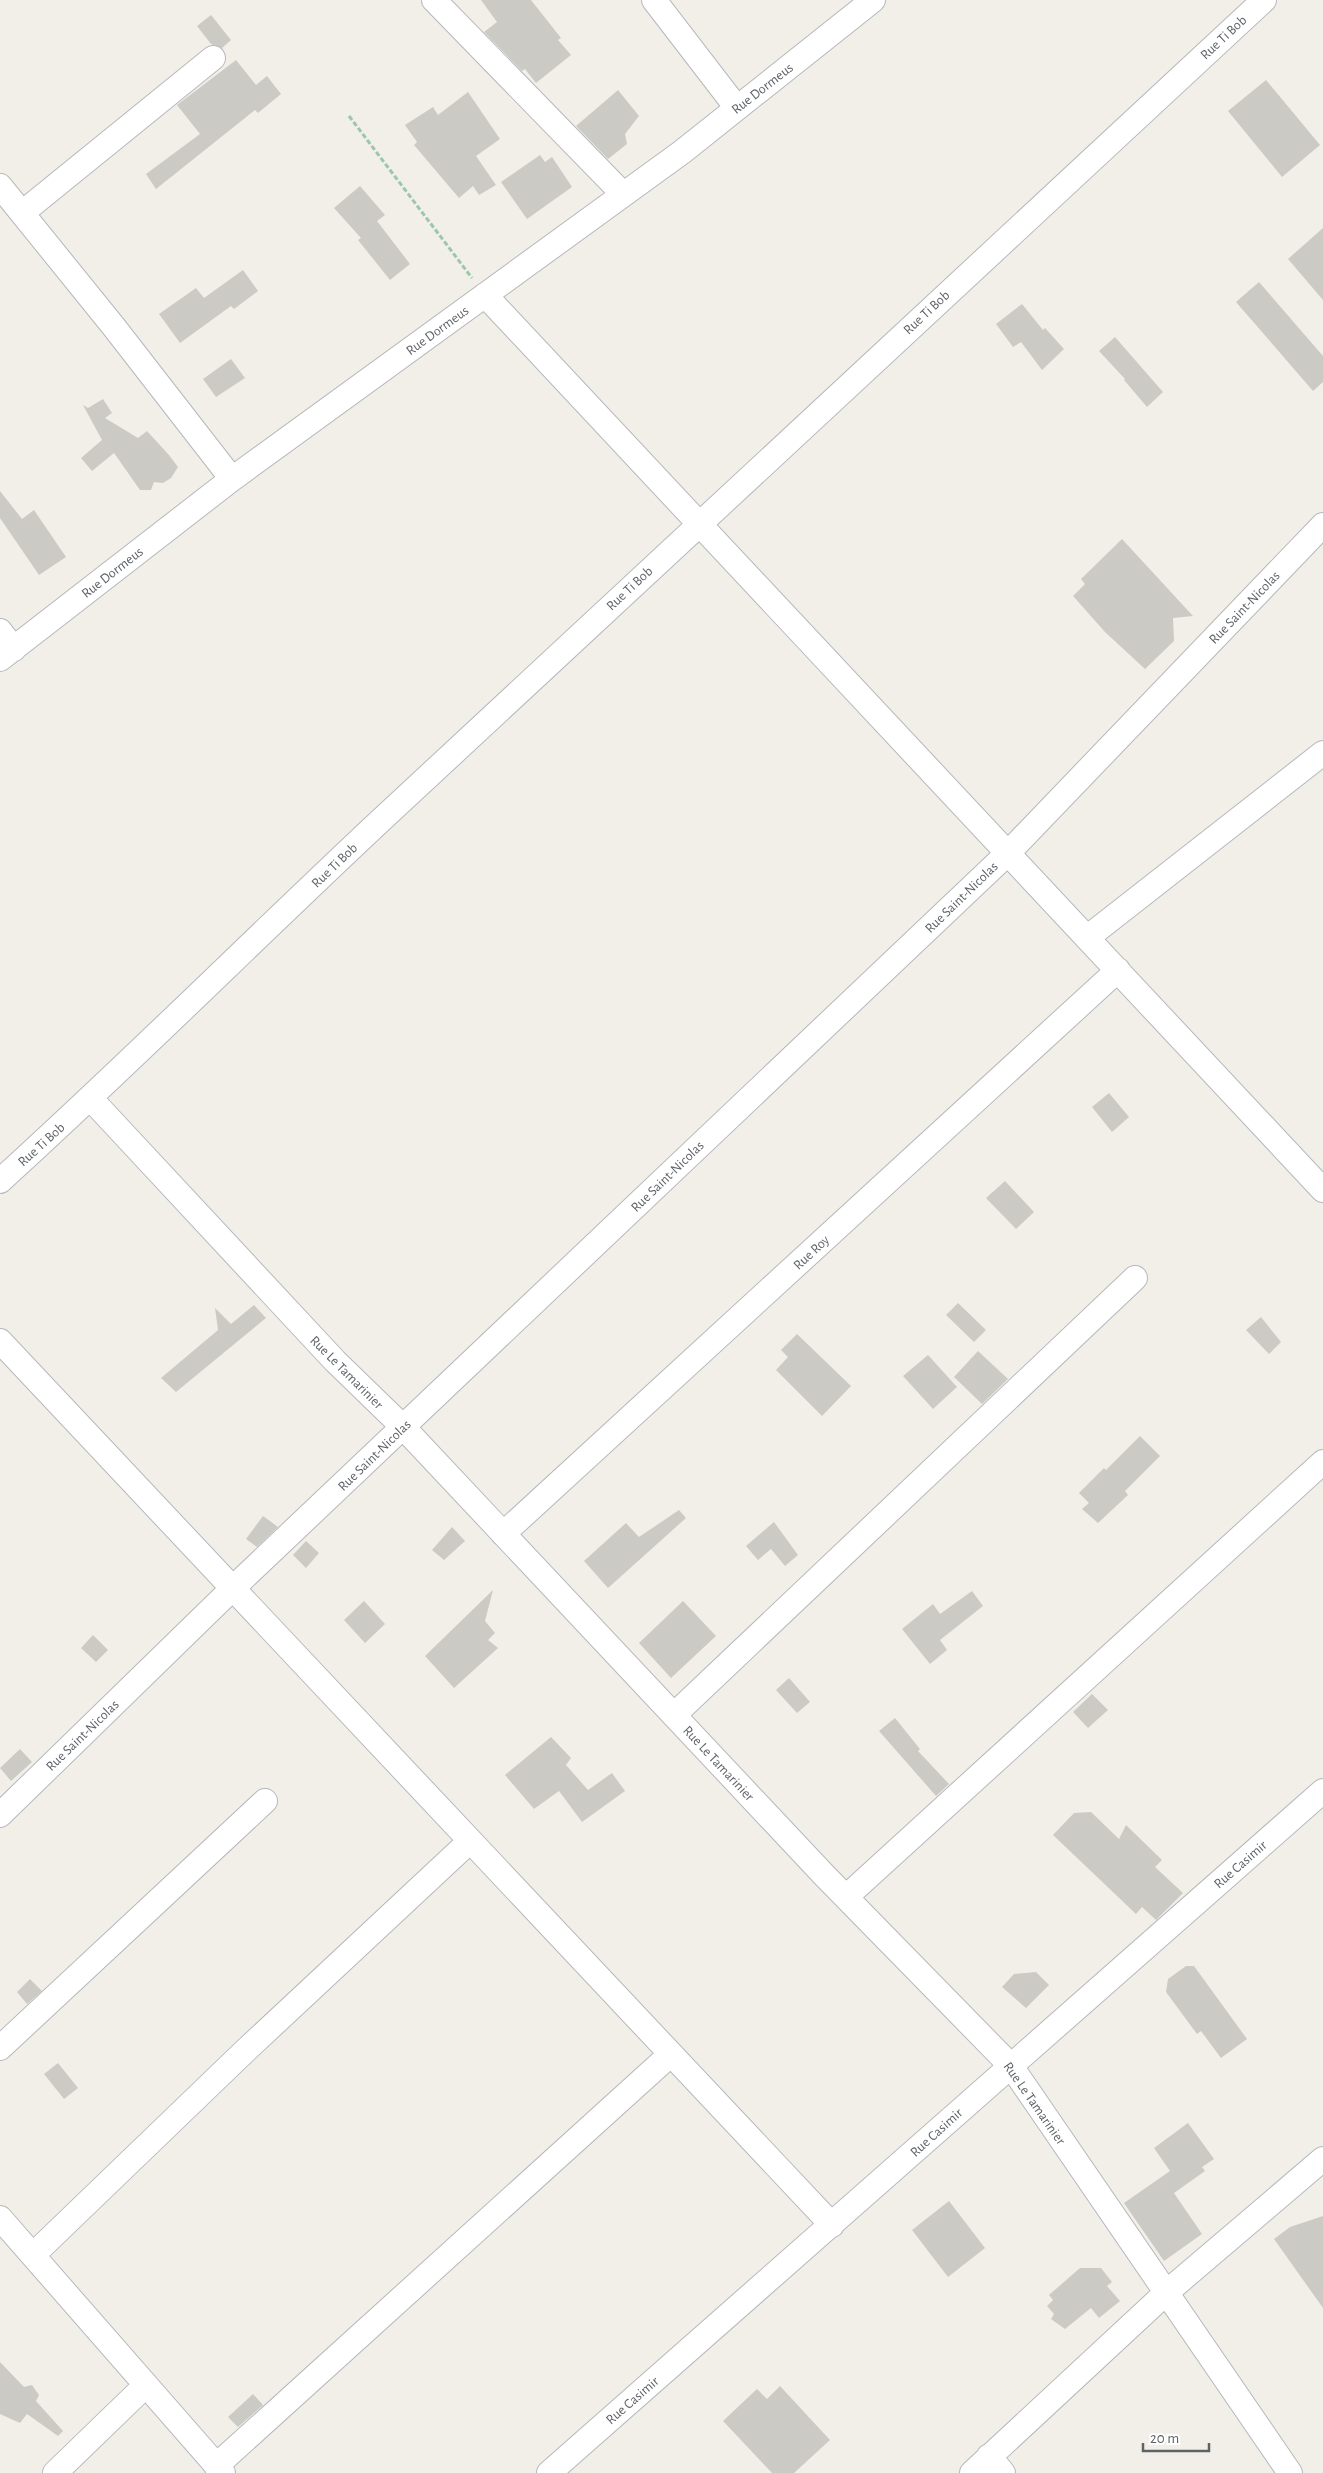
<svg xmlns="http://www.w3.org/2000/svg" width="1323" height="2473" font-family="'Alegreya Sans',sans-serif">
	<rect width="100%" height="100%" fill="#f1efe8"/>
	<path fill="#cccac5" d="M481,0H531L561,38L558,40L571,55L536,83L525,69L522,71L484,32L497,22Z
		M211,15L231,40L222,48L211,44L197,26Z
		M236,60L256,85L267,76L281,94L258,113L255,110L156,189L146,174L200,134L177,105Z
		M1266,80L1320,145L1282,177L1228,111Z
		M618,90L639,116L625,134L627,144L608,159L576,126Z
		M468,92L500,139L476,156L496,185L479,195L473,186L459,198L414,145L417,142L405,125L433,107L438,115Z
		M540,155L545,162L552,157L572,187L527,219L501,182Z
		M360,186L385,215L377,221L410,264L390,280L358,240L361,238L334,208Z
		M1323,228V300L1288,259Z
		M243,270L258,291L234,309L231,306L180,343L159,314L196,288L204,298Z
		M1259,282L1323,356V382L1313,391L1236,302Z
		M1022,304L1043,330L1045,328L1064,349L1042,370L1021,342L1013,347L996,324Z
		M1115,337L1163,392L1147,407L1124,380L1125,379L1099,351Z
		M231,359L245,378L216,397L203,379Z
		M103,399L112,413L105,418L138,438L147,431L169,455L178,467L171,478L163,483L154,482L151,490H140L114,453L92,471L81,458L102,440L83,405L88,408Z
		M0,491L22,519L34,510L66,557L39,575L0,518Z
		M1122,539L1193,616L1173,618L1174,641L1145,669L1105,632L1073,596L1085,584L1081,579Z
		M1109,1093L1129,1117L1112,1132L1092,1107Z
		M1005,1181L1034,1212L1016,1229L986,1198Z
		M958,1303L986,1330L974,1342L946,1315Z
		M254,1305L266,1318L176,1392L161,1378L218,1330L215,1308L231,1324Z
		M1261,1317L1281,1342L1269,1354L1246,1330Z
		M797,1334L851,1386L822,1416L776,1370L788,1357L781,1350Z
		M978,1351L1008,1379L982,1404L954,1377Z
		M928,1355L957,1387L933,1409L903,1376Z
		M1140,1436L1160,1456L1125,1491L1128,1495L1098,1523L1082,1509L1089,1503L1079,1493L1104,1468L1106,1470Z
		M679,1510L686,1518L608,1588L584,1561L626,1523L639,1537Z
		M263,1516L278,1527L257,1547L246,1539Z
		M774,1522L798,1555L785,1566L771,1549L758,1560L746,1546Z
		M452,1527L465,1541L444,1560L432,1550Z
		M306,1541L319,1553L306,1568L293,1555Z
		M493,1590L485,1621L495,1633L488,1640L498,1648L454,1688L425,1656Z
		M972,1591L983,1606L940,1640L947,1650L930,1664L902,1629L933,1604L940,1614Z
		M364,1601L385,1624L365,1643L344,1620Z
		M683,1601L716,1636L671,1678L639,1643Z
		M93,1635L108,1650L96,1662L81,1648Z
		M789,1678L810,1702L797,1713L776,1690Z
		M1092,1694L1108,1710L1088,1728L1073,1712Z
		M895,1718L920,1749L918,1751L949,1784L936,1796L879,1731Z
		M551,1737L571,1758L566,1765L588,1790L612,1773L625,1791L582,1822L559,1791L534,1809L505,1775Z
		M20,1749L32,1762L11,1781L0,1768Z
		M1091,1812L1119,1839L1126,1825L1162,1860L1155,1867L1183,1893L1156,1920L1142,1907L1136,1914L1053,1835L1074,1813Z
		M1186,1966H1194L1247,2039L1221,2058L1201,2031L1197,2034L1166,1992L1168,1979Z
		M1036,1972L1049,1985L1026,2008L1002,1987L1014,1974Z
		M30,1979L42,1991L27,2004L17,1992Z
		M58,2063L78,2088L64,2099L44,2074Z
		M1188,2123L1214,2159L1202,2167L1205,2171L1174,2193L1202,2234L1164,2261L1124,2203L1170,2171L1154,2148Z
		M949,2201L985,2248L948,2277L912,2230Z
		M1323,2216V2308L1274,2239L1290,2227Z
		M1080,2268H1101L1112,2282L1107,2286L1120,2301L1099,2318L1091,2308L1065,2329L1051,2319L1054,2314L1047,2306L1053,2300L1049,2295Z
		M0,2362L24,2387L32,2385L39,2395L36,2401L63,2431L58,2436L27,2414L20,2423L0,2414Z
		M780,2386L830,2440L794,2473H772L723,2421L757,2389L767,2399Z
		M253,2394L263,2405L238,2427L228,2417Z"/>
	<g fill="none" stroke-linecap="round" stroke-linejoin="round">
		<defs>
			<path id="street" d="M434,0L623,194
				M654,0L737,108
				M0,186L114,327L232,479
				M22,213L213,58
				M485,295L1323,1190
				M0,631L14,649
				M0,659L232,479L682,152L873,0
				M1088,937L1323,753
				M91,1099L335,1361L403,1427L824,1875L1011,2066L1290,2473
				M0,1181C129,1064 252,941 379,822C673,547 968,273 1264,0
				M0,1341L832,2225
				M503,1534L1118,970
				M674,1715L1135,1278
				M0,1815L233,1588L1009,852L1323,525
				M846,1897L1323,1462
				M0,2048L265,1801
				M0,2218L223,2473
				M33,2255L246,2050L470,1841
				M989,2456L1003,2473
				M216,2466L671,2054
				M55,2473L146,2385
				M549,2473L1323,1791
				M972,2473L1167,2292L1323,2159"/>
		</defs>
		<use href="#street" stroke="#b5b8bc" stroke-width="26"/>
		<path stroke="#9cc7a9" stroke-width="3" stroke-dasharray="5 2.5" stroke-linecap="butt" d="M349,116L472,278"/>
		<use href="#street" stroke="#fff" stroke-width="24"/>
	</g>
	<g text-anchor="middle" stroke-width="4" stroke-linejoin="round" paint-order="stroke">
		<g font-size="14" fill="#5f6368" stroke="#fff">
			<text transform="translate(1223 37) rotate(-43)" y="5">Rue Ti Bob</text>
			<text transform="translate(762 88) rotate(-38)" y="5">Rue Dormeus</text>
			<text transform="translate(926 312) rotate(-43)" y="5">Rue Ti Bob</text>
			<text transform="translate(437 330) rotate(-36)" y="5">Rue Dormeus</text>
			<text transform="translate(112 572) rotate(-38)" y="5">Rue Dormeus</text>
			<text transform="translate(629 588) rotate(-43)" y="5">Rue Ti Bob</text>
			<text transform="translate(1244 607) rotate(-46)" y="5">Rue Saint-Nicolas</text>
			<text transform="translate(334 865) rotate(-44)" y="5">Rue Ti Bob</text>
			<text transform="translate(961 897) rotate(-44)" y="5">Rue Saint-Nicolas</text>
			<text transform="translate(41 1144) rotate(-42)" y="5">Rue Ti Bob</text>
			<text transform="translate(667 1176) rotate(-44)" y="5">Rue Saint-Nicolas</text>
			<text transform="translate(811 1252) rotate(-43)" y="5">Rue Roy</text>
			<text transform="translate(347 1372) rotate(45)" y="5">Rue Le Tamarinier</text>
			<text transform="translate(374 1455) rotate(-44)" y="5">Rue Saint-Nicolas</text>
			<text transform="translate(82 1735) rotate(-44)" y="5">Rue Saint-Nicolas</text>
			<text transform="translate(719 1763) rotate(47)" y="5">Rue Le Tamarinier</text>
			<text transform="translate(1240 1864) rotate(-41)" y="5">Rue Casimir</text>
			<text transform="translate(1035 2103) rotate(55)" y="5">Rue Le Tamarinier</text>
			<text transform="translate(936 2132) rotate(-42)" y="5">Rue Casimir</text>
			<text transform="translate(632 2400) rotate(-41)" y="5">Rue Casimir</text>
		</g>
	</g>
	<path d="M1143 2443v8h66v-8" fill="none" stroke="#5f6368" stroke-width="2.5"/>
	<text x="1150" y="2443" font-size="15" fill="#5f6368" stroke="#ffffff" stroke-width="4" paint-order="stroke">20 m</text>
</svg>
